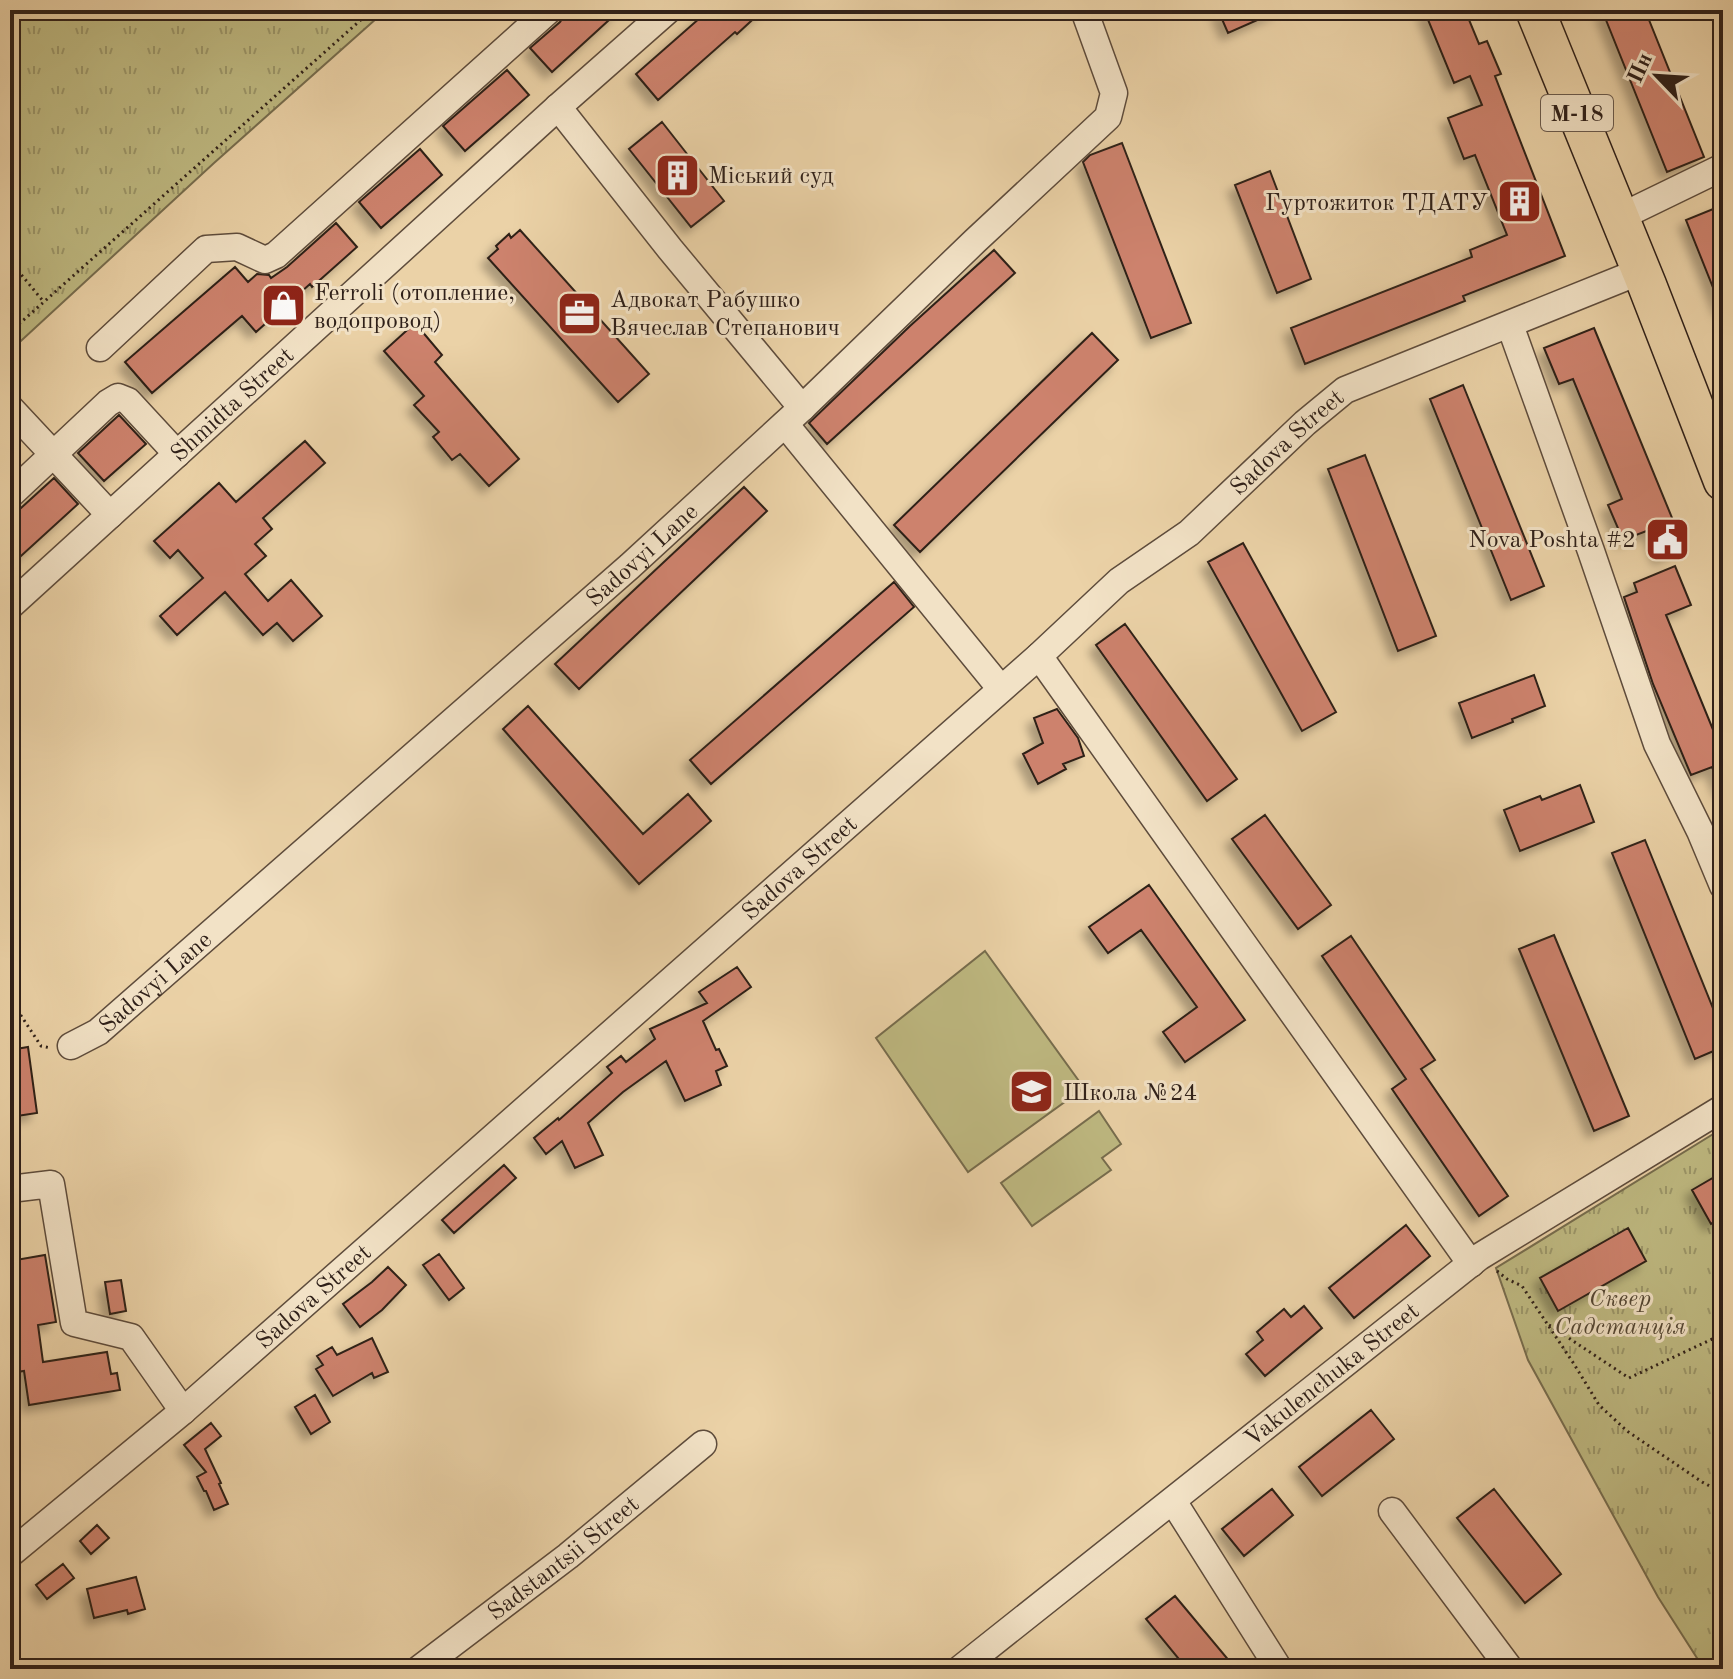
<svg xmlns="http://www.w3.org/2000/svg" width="1733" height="1679" font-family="'Old Standard TT',serif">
	<defs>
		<pattern id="grass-tufts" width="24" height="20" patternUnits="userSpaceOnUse" patternTransform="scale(2)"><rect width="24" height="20" fill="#bfba82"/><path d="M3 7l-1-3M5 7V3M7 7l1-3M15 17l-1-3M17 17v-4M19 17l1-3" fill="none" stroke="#9c976a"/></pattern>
		<filter id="shadow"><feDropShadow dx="-7" dy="7" stdDeviation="4" flood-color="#0004"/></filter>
	</defs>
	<rect width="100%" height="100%" fill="#ebd2a7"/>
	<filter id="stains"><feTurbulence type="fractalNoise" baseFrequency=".0025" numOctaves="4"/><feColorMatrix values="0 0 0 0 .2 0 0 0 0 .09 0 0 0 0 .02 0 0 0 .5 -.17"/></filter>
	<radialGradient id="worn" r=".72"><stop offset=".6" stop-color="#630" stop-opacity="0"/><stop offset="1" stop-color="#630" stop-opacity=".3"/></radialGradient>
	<path fill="url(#grass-tufts)" stroke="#776d4e" stroke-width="2" d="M10,10H386L214,163L10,351Z
		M1723,1128V1669H1704L1658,1597L1528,1360L1496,1268Z"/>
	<path fill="#bfba82" stroke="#776d4e" stroke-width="2" d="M985,951L1084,1088L968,1172L876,1038Z
		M1099,1111L1121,1144L1102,1158L1111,1170L1032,1226L1001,1183Z"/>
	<path fill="#cd826d" stroke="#2f2019" stroke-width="2" filter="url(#shadow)" d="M568,10H620L552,72L530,48L560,22Z
		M709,10H763L737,34L735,32L658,100L636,74Z
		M1218,10H1280L1228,33Z
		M1424,10H1465L1479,44L1487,41L1501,74L1495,76L1565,256L1463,296L1465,301L1305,364L1291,328L1472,257L1470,250L1507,235L1475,155L1464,159L1448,118L1482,105L1470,76L1454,83Z
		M1602,10H1645L1704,157L1667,172Z
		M507,70L529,95L465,151L443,126Z
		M662,122L724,201L691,227L629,149Z
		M1122,143L1191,323L1151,338L1083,162L1090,155Z
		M420,149L442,175L381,228L359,202Z
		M1270,171L1311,279L1277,293L1235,185Z
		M1723,205V310H1722L1686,220Z
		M336,223L357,247L312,287L310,284L256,332L242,316L152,393L125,362L235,267L248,282L257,274L269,275L271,278L287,267Z
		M520,230L649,374L618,402L488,258L498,249L496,246L509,234L511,238Z
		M994,250L1015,273L827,444L809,423L910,326Z
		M415,323L442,355L435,362L519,459L489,486L460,454L452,460L433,437L439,432L414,405L424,396L384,351Z
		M1594,328L1684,547L1660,558L1649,530L1623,540L1608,505L1622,499L1573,379L1559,384L1544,348Z
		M1092,333L1118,360L920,552L894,525Z
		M1463,385L1544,586L1511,600L1430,399Z
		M119,415L146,444L104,481L78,453Z
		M305,441L325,463L263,518L272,529L255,544L266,556L245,574L268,601L291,580L322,616L293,641L277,623L263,635L225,592L177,635L160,616L203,578L178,550L170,558L154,541L219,483L236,502Z
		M1365,455L1436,636L1398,651L1328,469Z
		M54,478L78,504L10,566V518Z
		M744,487L767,511L579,689L555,664Z
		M1243,543L1336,712L1302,731L1208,562Z
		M1675,566L1691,605L1666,615L1723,754V793L1712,767L1691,775L1653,684L1624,597L1637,592L1634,583Z
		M894,582L914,607L711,784L690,760Z
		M1125,624L1237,779L1207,801L1096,645Z
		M1534,675L1545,706L1512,719L1513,722L1472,738L1459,703Z
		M528,706L643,834L688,794L711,821L639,884L503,729Z
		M1057,709L1078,738L1084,756L1063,764L1066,769L1038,784L1023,754L1043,743L1034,718Z
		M1580,785L1594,822L1520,851L1504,810L1540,796L1542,800Z
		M1265,815L1331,905L1298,929L1232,839Z
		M1645,840L1723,1033V1047L1695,1059L1612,853Z
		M1149,885L1245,1020L1185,1062L1163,1032L1197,1007L1141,930L1108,953L1089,927Z
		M1554,935L1629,1116L1594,1131L1519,949Z
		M1351,936L1435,1060L1421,1069L1508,1196L1479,1216L1392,1089L1406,1079L1322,956Z
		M737,967L751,987L703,1021L716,1050L719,1049L727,1066L716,1071L721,1085L685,1101L666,1061L623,1092L588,1123L603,1155L575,1168L562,1141L546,1154L534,1138L558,1118L559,1120L612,1073L607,1067L621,1056L626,1062L655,1039L650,1029L707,1003L699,992Z
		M28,1047L37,1113L10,1117V1050Z
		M504,1165L516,1178L454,1233L442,1220Z
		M1723,1172V1218L1711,1224L1692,1190Z
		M1406,1225L1430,1256L1354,1318L1329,1288Z
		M1628,1228L1646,1261L1558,1311L1540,1278Z
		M439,1254L464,1288L449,1300L423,1265Z
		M45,1255L56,1322L38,1325L43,1362L107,1352L111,1374L117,1373L120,1390L29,1405L24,1371L10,1373V1261Z
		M388,1267L406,1285L382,1310L360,1327L343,1304L372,1282Z
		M121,1280L126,1311L110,1314L105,1282Z
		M1304,1306L1322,1328L1265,1376L1246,1354L1263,1340L1257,1332L1284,1309L1291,1317Z
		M372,1338L388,1372L374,1378L372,1373L333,1396L316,1369L323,1365L317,1356L332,1347L337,1355Z
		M315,1395L330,1422L311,1434L295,1407Z
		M1371,1410L1394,1439L1322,1496L1299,1467Z
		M211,1423L221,1436L205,1449L221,1483L219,1484L228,1504L214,1510L206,1491H204L197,1477L206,1472L184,1445Z
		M1272,1489L1293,1515L1244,1556L1222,1529Z
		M1494,1489L1561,1574L1525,1603L1457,1518Z
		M97,1525L109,1538L91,1554L80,1541Z
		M63,1564L74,1578L47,1599L36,1585Z
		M136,1577L145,1609L128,1614L127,1610L94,1618L87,1589Z
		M1175,1596L1236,1669H1187L1146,1619Z"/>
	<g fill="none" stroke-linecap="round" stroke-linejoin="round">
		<defs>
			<g id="minor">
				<path d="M558,107L670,249L802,408"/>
				<path d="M1620,217L1723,167"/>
				<path d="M1510,325L1591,551L1657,744L1700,831L1723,886"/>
				<path d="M100,348L206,249L237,247L265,260L276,255L549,10"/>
				<path d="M10,408L110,515"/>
				<path d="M785,424L1001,689"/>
				<path d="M10,495L108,403L118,397L128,401L177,454"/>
				<path id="s1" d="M10,606L558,107L668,10"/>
				<path d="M1039,656L1471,1264"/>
				<path id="s2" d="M71,1046L98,1032L630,566L802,408L975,241L1108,117L1114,93L1084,10"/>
				<path d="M10,1189L51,1184L74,1323L131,1337L183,1411"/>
				<path d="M1173,1501L1279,1669"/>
				<path d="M1392,1511L1510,1669"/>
				<path id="s3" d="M10,1554L183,1411L1039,656L1119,581L1189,533L1305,423L1345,390L1641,271"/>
				<path id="s4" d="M419,1669L568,1556L703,1444"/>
				<path id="s5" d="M960,1669L1479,1257L1723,1108"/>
			</g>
			<path id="highway" d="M1535,10L1647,285L1723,481"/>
		</defs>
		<use href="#minor" stroke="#5e4c3c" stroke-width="29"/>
		<use href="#highway" stroke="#2f2019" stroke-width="41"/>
		<path stroke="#2f2019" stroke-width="3" stroke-dasharray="2 4" stroke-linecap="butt" d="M10,261L43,301
			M10,332L372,10
			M10,1010L20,1014L41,1046L51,1048
			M1497,1271L1507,1279L1522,1286L1574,1364L1599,1405L1627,1431L1702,1482L1723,1493
			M1549,1325L1629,1378L1723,1334"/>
		<use href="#minor" stroke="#f2e2c6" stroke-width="26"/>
		<use href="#highway" stroke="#ebd2a7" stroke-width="38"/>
	</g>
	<defs>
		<symbol id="building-square" viewBox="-11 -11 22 22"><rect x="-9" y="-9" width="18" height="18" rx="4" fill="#8f2418" stroke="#f2e2c6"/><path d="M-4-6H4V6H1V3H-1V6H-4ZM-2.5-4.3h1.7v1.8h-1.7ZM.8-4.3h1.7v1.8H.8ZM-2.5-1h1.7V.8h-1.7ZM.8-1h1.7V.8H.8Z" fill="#fff"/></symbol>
		<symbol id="shop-square" viewBox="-11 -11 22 22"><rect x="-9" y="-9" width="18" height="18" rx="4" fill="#8f2418" stroke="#f2e2c6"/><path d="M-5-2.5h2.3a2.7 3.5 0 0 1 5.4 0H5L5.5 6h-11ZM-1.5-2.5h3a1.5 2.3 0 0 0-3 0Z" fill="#fff"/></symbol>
		<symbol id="office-square" viewBox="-11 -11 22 22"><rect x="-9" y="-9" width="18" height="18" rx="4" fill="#8f2418" stroke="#f2e2c6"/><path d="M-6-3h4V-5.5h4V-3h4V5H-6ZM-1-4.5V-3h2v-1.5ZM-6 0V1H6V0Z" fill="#fff"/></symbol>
		<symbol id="civic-square" viewBox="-11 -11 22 22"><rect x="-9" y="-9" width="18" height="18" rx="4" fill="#8f2418" stroke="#f2e2c6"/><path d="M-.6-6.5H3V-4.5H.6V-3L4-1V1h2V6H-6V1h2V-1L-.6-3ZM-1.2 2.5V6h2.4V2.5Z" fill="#fff"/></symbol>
		<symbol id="school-square" viewBox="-11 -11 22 22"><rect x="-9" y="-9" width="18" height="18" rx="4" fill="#8f2418" stroke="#f2e2c6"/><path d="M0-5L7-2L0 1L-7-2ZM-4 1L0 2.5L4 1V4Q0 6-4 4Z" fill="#fff"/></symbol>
	</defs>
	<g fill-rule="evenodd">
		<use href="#building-square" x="652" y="150" width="51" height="51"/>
		<use href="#building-square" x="1494" y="176" width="51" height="51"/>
		<use href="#shop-square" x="258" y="280" width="51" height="51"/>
		<use href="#office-square" x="554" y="288" width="51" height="51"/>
		<use href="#civic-square" x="1642" y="514" width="51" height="51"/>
		<use href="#school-square" x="1006" y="1066" width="51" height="51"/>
	</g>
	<g text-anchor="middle" stroke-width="6" stroke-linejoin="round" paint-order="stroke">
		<rect fill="#f2e2c6" stroke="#6a5a4d" stroke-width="2" x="1541" y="95" width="72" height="36" rx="6"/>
		<g font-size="22" font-weight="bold" fill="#2f2019">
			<text x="1577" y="121">М-18</text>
		</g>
		<g font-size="24" fill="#2f2019" stroke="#f2e2c6" text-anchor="start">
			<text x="708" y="183">Міський суд</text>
			<text x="1488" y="210" text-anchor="end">Гуртожиток ТДАТУ</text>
			<text x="314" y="300">Ferroli (отопление,<tspan x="314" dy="28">водопровод)</tspan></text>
			<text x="610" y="307">Адвокат Рабушко<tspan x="610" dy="28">Вячеслав Степанович</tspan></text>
			<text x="1636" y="547" text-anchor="end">Nova Poshta #2</text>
			<text x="1063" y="1100">Школа №24</text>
		</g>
		<g font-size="24" fill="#2f2019" stroke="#f2e2c6">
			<text dy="8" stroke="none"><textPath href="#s1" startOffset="300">Shmidta Street</textPath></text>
			<text dy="8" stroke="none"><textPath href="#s3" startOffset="1694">Sadova Street</textPath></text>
			<text dy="8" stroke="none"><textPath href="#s2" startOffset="754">Sadovyi Lane</textPath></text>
			<text dy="8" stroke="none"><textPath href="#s3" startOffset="1046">Sadova Street</textPath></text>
			<text dy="8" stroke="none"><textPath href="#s2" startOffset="106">Sadovyi Lane</textPath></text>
			<text dy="8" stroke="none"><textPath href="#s3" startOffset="398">Sadova Street</textPath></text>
			<text dy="8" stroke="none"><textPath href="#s5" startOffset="474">Vakulenchuka Street</textPath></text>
			<text dy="8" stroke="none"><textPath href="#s4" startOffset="182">Sadstantsii Street</textPath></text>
		</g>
		<g font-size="24" font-style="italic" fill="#534633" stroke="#f2e2c6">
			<text x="1620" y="1306">Сквер<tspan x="1620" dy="28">Садстанція</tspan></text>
		</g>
	</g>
	<rect width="1733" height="1679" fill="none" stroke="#ebd2a7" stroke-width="40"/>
	<rect x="12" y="12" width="1709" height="1655" fill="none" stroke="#2f2019" stroke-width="4"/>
	<rect x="20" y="20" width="1693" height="1639" fill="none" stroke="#2f2019" stroke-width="2"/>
	<g transform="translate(1657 76) rotate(295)" stroke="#f2e2c6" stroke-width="6" paint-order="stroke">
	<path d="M0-6L14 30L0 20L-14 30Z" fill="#2f2019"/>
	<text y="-12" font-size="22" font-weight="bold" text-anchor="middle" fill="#2f2019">Пн</text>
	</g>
	<rect width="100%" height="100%" filter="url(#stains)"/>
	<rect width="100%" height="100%" fill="url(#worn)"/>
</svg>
